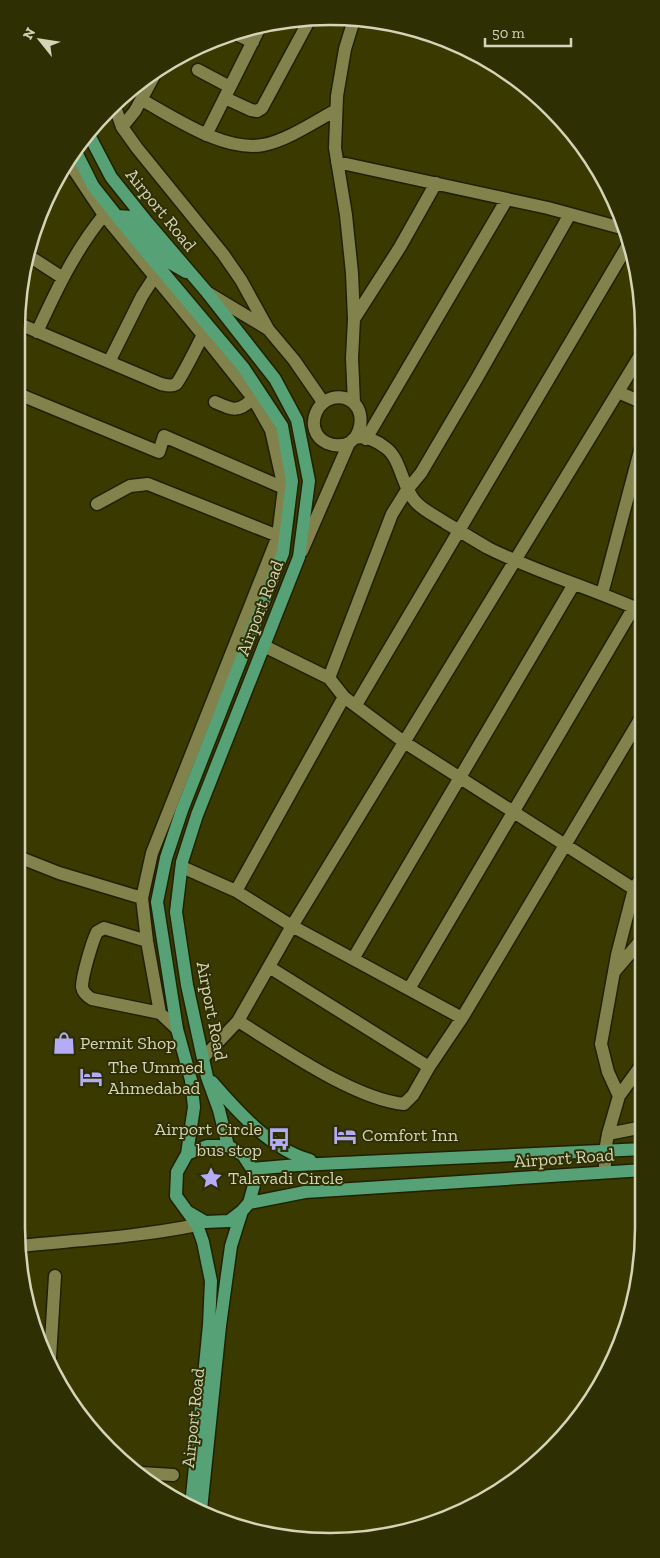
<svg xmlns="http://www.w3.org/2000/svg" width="660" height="1558" font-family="'Zilla Slab',serif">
	<rect width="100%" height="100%" fill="#3a3a00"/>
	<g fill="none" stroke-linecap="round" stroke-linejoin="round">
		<defs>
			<path id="minor" d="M353,23L345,49L337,96L335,148L346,215L352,273L354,319L352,358L354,403
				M240,36L253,42
				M198,70L230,87
				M225,98L251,110L257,111L262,108L311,17
				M142,100C175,118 224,152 263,145C286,141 316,121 336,110
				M115,107L122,127L137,148L223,254L241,280L268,329
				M122,127L135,111L153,78
				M206,135L258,31
				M337,162L548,208L625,229
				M70,164L104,215L203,335L253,398L271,430L284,488L278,536L152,853L142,898L147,941L160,1013
				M29,256L63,278
				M208,293L268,329L294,360L323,402
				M354,319L400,247L436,183
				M17,323L161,384C166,385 171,387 176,384C181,379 198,344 203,335
				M37,332C56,291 75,250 104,215
				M109,362L142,296L155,276
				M618,392L641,402
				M16,393L159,452L164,436L284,488
				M215,402C233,410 239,413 253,398
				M355,438C364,424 363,404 345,398C317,391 301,431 327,443C334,446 342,446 349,443C351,442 353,439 355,438C365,435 379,442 386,448C401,459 402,487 415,501C422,510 436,516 446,523C460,531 474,540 488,548C538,573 591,588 642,611
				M366,439L507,199
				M97,504L130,486L148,484L278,536
				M302,551L349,443
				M602,594L641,447
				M264,646L329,678L344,697L404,742L634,889
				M329,678L392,514L407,490L421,473L477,378L570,214
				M356,705L629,243
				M16,856L59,873L142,898
				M182,867L236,891L292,926L462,1018L642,716
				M236,891L344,697
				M147,941L104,928L97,932C92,942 82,976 82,987C83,993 87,996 92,999L160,1013L177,1029
				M353,959L574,584
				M614,972L643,938
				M409,989L634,607
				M238,1021C282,1048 354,1099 404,1104L413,1095L429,1067L269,967
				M203,1058L238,1021L292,926L641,354
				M429,1067L462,1018
				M619,1096L643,1063
				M608,1134L643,1127
				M605,1172V1151L608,1134L619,1096L608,1072L601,1044L617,955L634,889L643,875
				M19,1246C79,1240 138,1237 197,1225
				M50,1358L55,1276
				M141,1473L173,1475"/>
			<path id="major" d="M88,133L111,177L147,222L206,291L275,379L297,420L309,481L299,557L197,815L182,862L176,912L187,985L207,1077L219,1110L228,1146
				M77,154L93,186L131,234L243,367L282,426L292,481L283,553L182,810L166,858L157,902L177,1029L191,1080L194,1107L187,1154
				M117,216L132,217L167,261L186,272
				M212,1082C237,1111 273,1151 310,1160
				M252,1169L298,1165L644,1149
				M249,1203L305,1192L644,1170
				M188,1212L205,1222L229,1221L242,1211L249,1203L254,1185L252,1169L243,1155L228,1146H207L187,1154L177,1172L176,1196L197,1225L203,1242L211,1281L209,1325L191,1506
				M201,1510L220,1326L226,1282L231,1246L242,1211"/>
		</defs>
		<use href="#minor" stroke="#202004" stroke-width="15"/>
		<use href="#major" stroke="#202004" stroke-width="15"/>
		<use href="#minor" stroke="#82824c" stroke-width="12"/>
		<use href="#major" stroke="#56a175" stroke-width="12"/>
	</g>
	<defs>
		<symbol id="shop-bare" viewBox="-9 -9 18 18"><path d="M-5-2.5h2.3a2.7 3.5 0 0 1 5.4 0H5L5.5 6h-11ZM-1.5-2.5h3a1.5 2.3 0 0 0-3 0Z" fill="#b5acf8" stroke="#2f2f04" stroke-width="2.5" paint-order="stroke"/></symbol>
		<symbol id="hotel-bare" viewBox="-9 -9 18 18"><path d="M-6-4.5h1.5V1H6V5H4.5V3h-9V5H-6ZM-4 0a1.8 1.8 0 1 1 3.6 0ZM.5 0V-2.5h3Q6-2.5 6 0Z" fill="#b5acf8" stroke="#2f2f04" stroke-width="2.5" paint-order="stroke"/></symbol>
		<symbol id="bus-bare" viewBox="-9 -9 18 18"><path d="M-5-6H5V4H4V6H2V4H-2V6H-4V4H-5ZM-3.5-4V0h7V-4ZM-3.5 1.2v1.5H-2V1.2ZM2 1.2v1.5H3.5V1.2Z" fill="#b5acf8" stroke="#2f2f04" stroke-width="2.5" paint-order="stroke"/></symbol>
		<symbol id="sight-bare" viewBox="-9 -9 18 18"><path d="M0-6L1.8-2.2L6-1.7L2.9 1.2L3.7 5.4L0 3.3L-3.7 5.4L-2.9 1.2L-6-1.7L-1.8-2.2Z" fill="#b5acf8" stroke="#2f2f04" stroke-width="2.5" paint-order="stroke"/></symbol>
	</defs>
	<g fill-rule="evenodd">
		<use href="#shop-bare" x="48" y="1027" width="32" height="32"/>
		<use href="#hotel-bare" x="75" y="1061" width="32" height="32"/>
		<use href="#hotel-bare" x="329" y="1119" width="32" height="32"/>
		<use href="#bus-bare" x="263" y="1123" width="32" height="32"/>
		<use href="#sight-bare" x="195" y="1162" width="32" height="32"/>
	</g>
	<g text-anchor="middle" stroke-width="4" stroke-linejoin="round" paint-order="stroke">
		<g font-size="18" fill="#d3d4b8" stroke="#2f2f04">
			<text transform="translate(161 210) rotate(51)" y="6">Airport Road</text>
			<text transform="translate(260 608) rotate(-69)" y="6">Airport Road</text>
			<text transform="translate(212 1011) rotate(79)" y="6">Airport Road</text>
			<text transform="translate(564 1158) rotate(-4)" y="6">Airport Road</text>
			<text transform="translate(193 1418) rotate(-84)" y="6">Airport Road</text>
		</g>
		<g font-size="18" fill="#d3d4b8" stroke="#2f2f04" text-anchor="start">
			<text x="80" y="1049">Permit Shop</text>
			<text x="108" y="1073">The Ummed<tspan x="108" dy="21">Ahmedabad</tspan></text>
			<text x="262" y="1135" text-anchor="end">Airport Circle<tspan x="262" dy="21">bus stop</tspan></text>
			<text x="362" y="1141">Comfort Inn</text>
			<text x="228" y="1184">Talavadi Circle</text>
		</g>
	</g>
	<path d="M0 0H660V1558H0ZM330 25H330A305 305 0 0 1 635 330V1228A305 305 0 0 1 330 1533H330A305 305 0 0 1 25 1228V330A305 305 0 0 1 330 25Z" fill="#2f2f04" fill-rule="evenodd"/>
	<path fill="none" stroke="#d3d4b8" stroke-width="2.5" d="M330 25H330A305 305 0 0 1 635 330V1228A305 305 0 0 1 330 1533H330A305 305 0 0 1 25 1228V330A305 305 0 0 1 330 25Z"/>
	<g transform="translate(40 40) rotate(300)" stroke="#2f2f04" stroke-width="4" paint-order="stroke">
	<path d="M0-4L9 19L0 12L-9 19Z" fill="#d3d4b8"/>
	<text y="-8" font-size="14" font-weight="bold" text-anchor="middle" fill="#d3d4b8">N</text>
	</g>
	<path d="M485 38v8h86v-8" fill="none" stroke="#d3d4b8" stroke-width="2.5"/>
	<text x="492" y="38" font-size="15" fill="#d3d4b8" stroke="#2f2f04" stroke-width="4" paint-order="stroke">50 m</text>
</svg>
